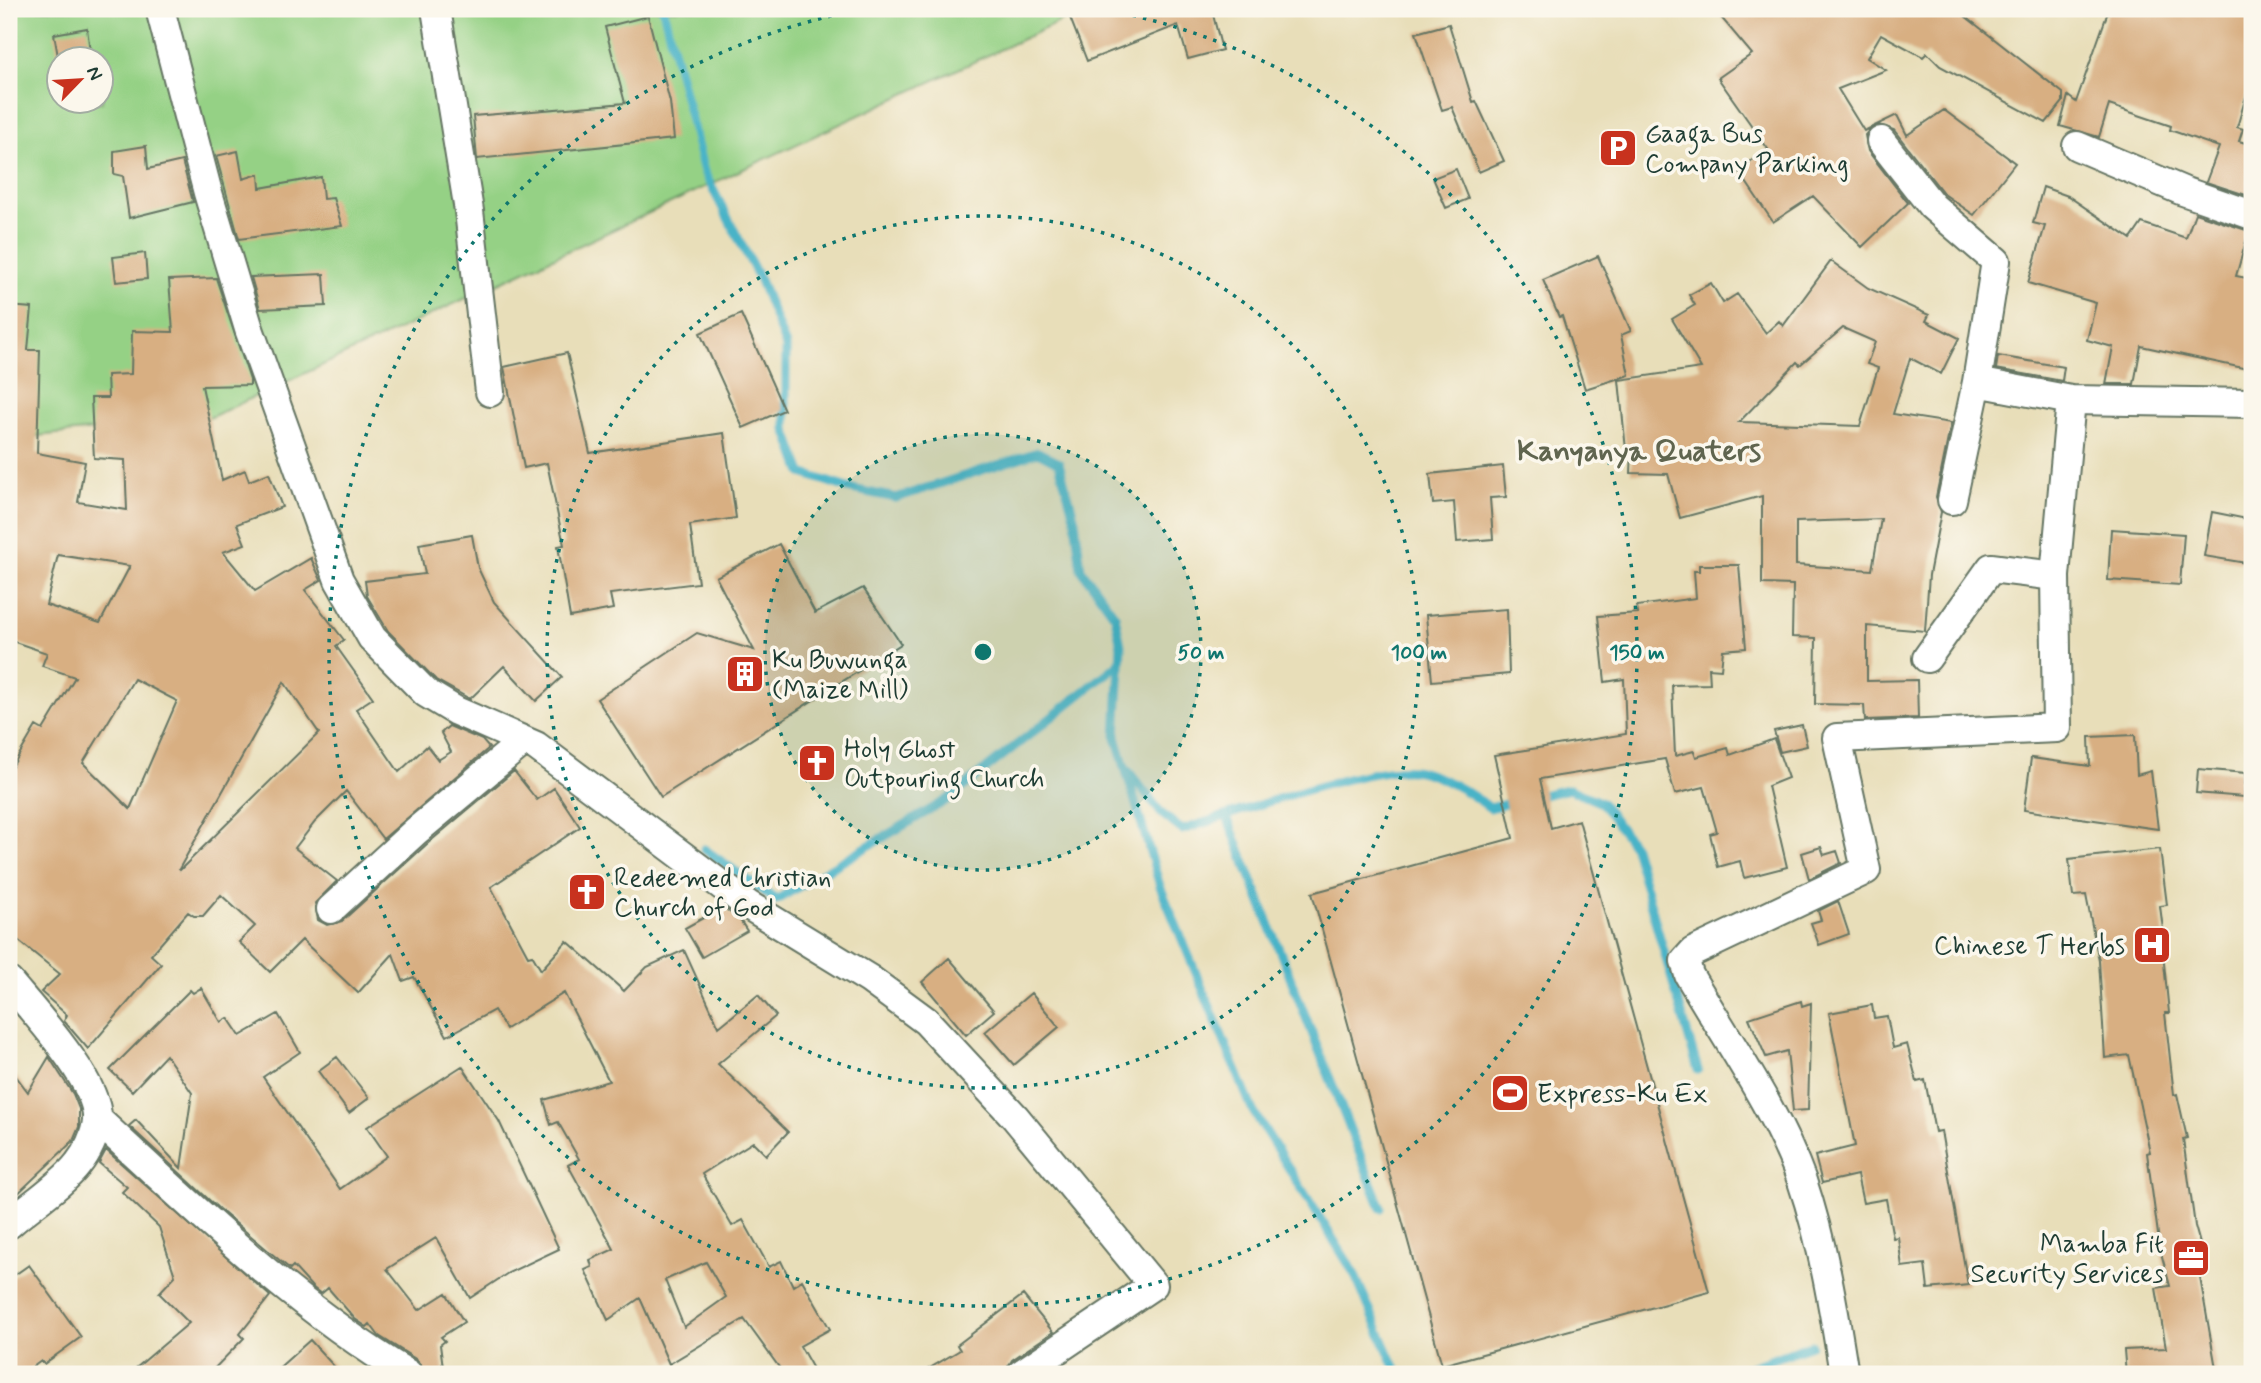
<svg xmlns="http://www.w3.org/2000/svg" width="2261" height="1383" font-family="Mynerve,sans-serif">
	<rect width="100%" height="100%" fill="#fbf7ec"/>
	<filter id="ink" filterUnits="userSpaceOnUse"><feTurbulence type="fractalNoise" baseFrequency=".0143" numOctaves="2"/><feDisplacementMap in="SourceGraphic" scale="14" xChannelSelector="R" yChannelSelector="G"/><feConvolveMatrix kernelMatrix="1 2 1 2 8 2 1 2 1" color-interpolation-filters="sRGB"/></filter>
	<filter id="wash" filterUnits="userSpaceOnUse"><feTurbulence type="fractalNoise" baseFrequency=".00686" numOctaves="4" result="noise"/><feDisplacementMap in="SourceGraphic" scale="28" xChannelSelector="R" yChannelSelector="G"/><feGaussianBlur stdDeviation="1.57" result="paint"/><feColorMatrix in="noise" values="0 0 0 0 0 0 0 0 0 0 0 0 0 0 0 0 0 1.4 0 .05"/><feComposite in="paint" operator="in"/></filter>
	<g filter="url(#wash)">
		<rect width="100%" height="100%" fill="#e8deb9"/>
		<path fill="#95d185" stroke="#5a875c" stroke-width="2" fill-rule="evenodd" d="M9,9H1087L209,418L9,439ZM60,60H102V102H60Z"/>
		<g fill="none" stroke-linecap="round" stroke-linejoin="round">
			<path stroke="#49b3c7" stroke-width="9" d="M663,9L704,172L760,280L786,346V429L802,473L847,488L896,498L1038,452L1059,463L1075,520L1081,569L1115,616L1121,646L1116,737L1160,886L1253,1111L1353,1271L1398,1374
				M1126,768L1162,814L1182,830C1232,815 1376,761 1419,771C1445,778 1469,792 1490,808L1516,801
				M1533,797L1569,789L1602,803L1634,847L1698,1070
				M1227,817L1381,1208
				M704,849L776,900L947,800L1120,663
				M1732,1374L1811,1345"/>
		</g>
		<g id="blocks">
			<path fill="#d8af82" fill-rule="evenodd" d="M1085,9H1215L1212,11L1222,50L1188,59L1178,25L1087,61L1069,15Z
				M1714,9H1956L2063,93V102L2046,123L1940,66L1927,53L1923,57L1881,34L1867,58L1886,70L1838,89L1864,131L1897,115L1907,135L1944,110L2015,163L1974,215L1944,194L1894,130L1879,125L1871,128L1865,135L1868,151L1908,203L1862,247L1813,196L1773,222L1738,170L1768,149L1718,78L1752,54Z
				M2109,9H2252V76L2237,127L2243,129L2239,141L2252,145V197L2206,182L2219,147L2170,130L2171,126L2109,105L2099,137L2060,126L2068,96L2076,102Z
				M648,16L670,102L674,139L477,159L473,116L625,103L605,27Z
				M1449,24L1473,102L1476,101L1504,161L1479,172L1452,107L1442,110L1416,33Z
				M87,28L91,59L59,62L54,34Z
				M146,146L148,169L182,161L193,202L129,218L123,176L114,174V151Z
				M238,151L243,179L259,174L260,188L321,177L323,199L333,198L342,226L239,239L216,156Z
				M1456,169L1468,199L1446,208L1433,178Z
				M2043,187L2068,196L2131,239L2142,223L2186,238L2195,213L2249,231L2236,276L2252,279V370L2141,346L2134,384H2106L2113,347L2087,340L2096,303L2028,283L2045,226L2033,223Z
				M145,253L147,279L116,282L113,257Z
				M1598,256L1631,331L1621,335L1629,375L1585,389L1562,316L1559,317L1543,280Z
				M1831,261L1868,288L1929,315L1926,321L1959,338L1941,374L1910,358L1893,414L1951,423L1936,497L1941,512L1929,575L1925,631L1867,626V681L1917,680L1918,718L1865,720L1864,705L1815,704L1816,638L1792,637L1793,585L1762,584V496L1680,518L1668,474L1631,473L1632,450H1626L1619,380L1701,368L1672,319L1695,305L1689,295L1711,283L1723,303L1737,294L1766,333L1779,321L1783,326ZM1843,328L1875,342L1867,364L1878,368L1860,426L1739,422L1797,362L1800,365ZM1881,519L1872,570L1796,565V522Z
				M324,274L326,306L260,309L251,277Z
				M216,278L250,380V385L202,386L222,480L245,470L249,481L269,473L282,507L237,524L245,544L223,552L255,591L311,558L321,580L305,590L344,640L336,646L373,698L356,709L399,772L427,746L438,760L451,752L441,733L449,726L482,740L489,748L383,839L346,791L315,822L295,848L337,881L315,903L318,920L327,925L342,921L427,844L514,771L537,800L554,788L580,827L491,887L528,956L532,955L541,970L567,941L624,991L647,967L684,950L719,1027L758,995L776,1016L718,1064L788,1132L766,1155L753,1142L702,1174L732,1226L743,1220L769,1267L781,1261L793,1286L802,1280L830,1329L800,1346L816,1374H784L744,1319L669,1364L640,1298L608,1320L585,1270L592,1267L590,1260L614,1249L568,1165L579,1159L558,1122L551,1125L544,1100L609,1081L564,993L506,1029L494,1010L447,1036L414,977L403,981L393,954L358,993L302,940L270,972L239,942L255,926L221,895L203,916H194L188,912L151,955L161,964L88,1049L64,1021L67,1015L41,992L60,974L9,933V772L36,726L43,730L75,677L42,666L47,653L9,640V306L32,308L28,350H40L37,453L85,462L78,502L127,510L125,460L94,458L91,398H108L107,375L131,374L132,331L173,332L169,280ZM58,555L130,566L100,623L46,605ZM134,679L177,701L130,809L83,763ZM284,682L319,733L180,870L179,869ZM706,1262L726,1297L684,1327L665,1280Z
				M741,314L784,410L743,428L700,333Z
				M567,353L590,453L724,433L736,518L690,525L698,583L610,594L613,609L570,617L558,546L564,545L547,463L524,468L504,367Z
				M1998,356L2064,367L2062,381L1996,369Z
				M1503,466L1506,497L1490,498L1493,539L1457,542L1454,502L1433,504L1430,474Z
				M2212,512L2252,520V564L2204,556Z
				M2111,529L2184,534L2180,585L2108,580Z
				M472,535L478,568L494,602L562,677L536,701L504,666L470,699L436,680L388,631L367,596L365,581L425,574L419,544Z
				M779,544L815,613L863,588L901,644L661,797L597,699L697,633L754,650L716,577Z
				M1699,565H1739L1746,648L1723,650L1721,669L1709,668L1710,684L1672,685L1675,756L1694,751L1696,757L1728,748L1730,755L1774,739L1788,778L1768,786L1787,867L1744,878L1740,861L1718,867L1710,834L1717,832L1704,787L1675,794L1665,759L1540,779L1551,828L1579,820L1709,1292L1442,1365L1312,893L1513,838L1494,755L1626,734L1624,679L1605,682L1598,616L1638,613L1637,606L1696,598L1694,571H1699Z
				M1507,609L1509,674L1432,681L1426,615Z
				M1802,725L1807,746L1780,752L1774,731Z
				M2135,735L2137,775L2151,771L2158,829L2024,810L2031,758L2090,766L2089,737Z
				M2198,769L2246,773L2244,797L2196,793Z
				M1821,847L1824,855L1837,851L1841,863L1809,879L1802,853Z
				M2160,849L2167,905L2160,906L2166,953H2163L2169,1013H2165L2174,1095L2177,1094L2187,1138L2183,1139L2195,1226L2207,1269L2199,1272L2217,1374H2126L2124,1350L2166,1348L2156,1288L2170,1286L2160,1249L2147,1153L2150,1152L2129,1055L2105,1058L2099,961L2086,895L2073,896L2069,859Z
				M1838,901L1849,934L1819,945L1811,923L1821,920L1818,911Z
				M723,907L740,920L747,931L702,957L685,928Z
				M949,958L994,1011L966,1035L922,982Z
				M201,988L221,1022L228,1018L240,1036L278,1014L300,1052L263,1077L340,1189L387,1156L367,1127L462,1066L499,1121L559,1249L508,1273L470,1298L436,1238L387,1269L419,1310L446,1293L464,1322L441,1337L445,1341L440,1345L444,1374H425L417,1360L379,1336L370,1324L367,1327L355,1319L328,1288L321,1294L312,1287L293,1266L290,1269L219,1209L129,1126L136,1120L181,1168L192,1093L166,1055L132,1091L110,1070L190,990L193,993Z
				M1031,993L1059,1027L1014,1065L985,1032Z
				M1801,1001L1802,1006L1811,1003L1808,1110L1793,1111L1787,1051L1766,1057L1749,1018Z
				M1872,1005L1874,1018L1887,1016L1893,1048L1907,1044L1917,1082L1925,1080L1935,1132L1941,1131L1968,1285L1928,1289L1925,1264L1902,1267L1898,1237L1893,1238L1886,1199L1863,1203L1857,1175L1822,1183L1815,1156L1855,1146L1829,1013Z
				M49,1057L73,1094L79,1109V1127L73,1141L9,1202V1067L28,1092Z
				M337,1057L369,1098L349,1113L318,1071Z
				M106,1150L270,1296L240,1334L244,1338L209,1374H129L189,1323L159,1293L175,1276L159,1227L122,1192L127,1187L99,1163Z
				M29,1265L81,1337L44,1364L41,1361L23,1374H9V1279Z
				M1023,1295L1053,1332L1012,1360L1004,1374H920L960,1350L957,1345Z
				M310,1340L341,1374H272Z"/>
		</g>
	</g>
	<g filter="url(#ink)">
		<use href="#blocks" fill-opacity="0" stroke="#657563" stroke-width="2"/>
		<g fill="none" stroke-linecap="round" stroke-linejoin="round">
			<defs>
				<path id="minor" d="M160,9L208,193L249,329L339,580L372,638L426,693L456,711L536,746L748,905L869,979L926,1021L1015,1117L1153,1285L1021,1374
					M436,9L469,211L490,392
					M1881,141L1932,206L1996,261L1977,382L1952,500
					M2077,146L2183,191L2252,215
					M1977,382L2071,400L2252,403
					M1927,658L1991,568L2055,576
					M331,909L416,831L524,741
					M9,982C33,1011 100,1083 97,1120C96,1135 87,1153 78,1164C62,1185 29,1206 9,1224
					M97,1119C195,1209 293,1305 408,1374
					M1844,1374C1834,1310 1823,1243 1802,1181C1776,1109 1728,1042 1689,975L1685,961L1693,952L1866,870L1837,738L2057,728L2055,576L2071,400"/>
			</defs>
			<use href="#minor" stroke="#657563" stroke-width="32"/>
			<use href="#minor" stroke="#fff" stroke-width="28"/>
		</g>
	</g>
	<circle cx="983" cy="652" r="218" fill="#0f766e" fill-opacity=".12"/>
	<g fill="none" stroke="#0f766e" stroke-width="3.5" stroke-dasharray="3.5 7">
		<circle cx="983" cy="652" r="218"/>
		<circle cx="983" cy="652" r="436"/>
		<path d="M1102 9A654 654 0 1 1 864 9"/>
	</g>
	<defs>
		<symbol id="parking-square" viewBox="-11 -11 22 22"><rect x="-9" y="-9" width="18" height="18" rx="4" fill="#c8321e" stroke="#fbf7ec"/><path d="M-3.5-5.5H1a3.5 3.5 0 0 1 0 7H-1V5.5H-3.5ZM-1-3.4V-.6H.8a1.4 1.4 0 0 0 0-2.8Z" fill="#fff"/></symbol>
		<symbol id="building-square" viewBox="-11 -11 22 22"><rect x="-9" y="-9" width="18" height="18" rx="4" fill="#c8321e" stroke="#fbf7ec"/><path d="M-4-6H4V6H1V3H-1V6H-4ZM-2.5-4.3h1.7v1.8h-1.7ZM.8-4.3h1.7v1.8H.8ZM-2.5-1h1.7V.8h-1.7ZM.8-1h1.7V.8H.8Z" fill="#fff"/></symbol>
		<symbol id="church-square" viewBox="-11 -11 22 22"><rect x="-9" y="-9" width="18" height="18" rx="4" fill="#c8321e" stroke="#fbf7ec"/><path d="M-1.2-6h2.4v3.5h3.3v2.4h-3.3V6h-2.4V-.1h-3.3v-2.4h3.3Z" fill="#fff"/></symbol>
		<symbol id="hospital-square" viewBox="-11 -11 22 22"><rect x="-9" y="-9" width="18" height="18" rx="4" fill="#c8321e" stroke="#fbf7ec"/><path d="M-5-5h3v3.5h4V-5h3V5h-3V1.5h-4V5h-3Z" fill="#fff"/></symbol>
		<symbol id="stadium-square" viewBox="-11 -11 22 22"><rect x="-9" y="-9" width="18" height="18" rx="4" fill="#c8321e" stroke="#fbf7ec"/><path d="M0-5a6.5 5 0 1 0 0 10a6.5 5 0 1 0 0-10ZM-3.5-1.8h7v3.6h-7Z" fill="#fff"/></symbol>
		<symbol id="office-square" viewBox="-11 -11 22 22"><rect x="-9" y="-9" width="18" height="18" rx="4" fill="#c8321e" stroke="#fbf7ec"/><path d="M-6-3h4V-5.5h4V-3h4V5H-6ZM-1-4.5V-3h2v-1.5ZM-6 0V1H6V0Z" fill="#fff"/></symbol>
	</defs>
	<g fill-rule="evenodd">
		<use href="#parking-square" x="1596" y="126" width="44" height="44"/>
		<use href="#building-square" x="723" y="652" width="44" height="44"/>
		<use href="#church-square" x="795" y="741" width="44" height="44"/>
		<use href="#church-square" x="565" y="870" width="44" height="44"/>
		<use href="#hospital-square" x="2130" y="923" width="44" height="44"/>
		<use href="#stadium-square" x="1488" y="1071" width="44" height="44"/>
		<use href="#office-square" x="2169" y="1236" width="44" height="44"/>
	</g>
	<g text-anchor="middle" stroke-width="7" stroke-linejoin="round" paint-order="stroke">
		<g font-size="26" fill="#1f3d34" stroke="#fbf7ec" text-anchor="start">
			<text x="1645" y="142">Gaaga Bus<tspan x="1645" dy="30">Company Parking</tspan></text>
			<text x="772" y="668">Ku Buwunga<tspan x="772" dy="30">(Maize Mill)</tspan></text>
			<text x="844" y="757">Holy Ghost<tspan x="844" dy="30">Outpouring Church</tspan></text>
			<text x="614" y="886">Redeemed Christian<tspan x="614" dy="30">Church of God</tspan></text>
			<text x="2125" y="954" text-anchor="end">Chinese T Herbs</text>
			<text x="1537" y="1102">Express-Ku Ex</text>
			<text x="2164" y="1252" text-anchor="end">Mamba Fit<tspan x="2164" dy="30">Security Services</tspan></text>
		</g>
		<g font-size="30" font-weight="bold" fill="#60654f" stroke="#fbf7ec">
			<text x="1639" y="460">Kanyanya Quaters</text>
		</g>
	</g>
	<circle cx="983" cy="652" r="10" fill="#0f766e" stroke="#fbf7ec" stroke-width="3.5"/>
	<g font-size="21" text-anchor="middle" font-weight="bold" fill="#0f766e" stroke="#fbf7ec" stroke-width="7" stroke-linejoin="round" paint-order="stroke">
		<text x="1201" y="659">50 m</text>
		<text x="1419" y="659">100 m</text>
		<text x="1637" y="659">150 m</text>
	</g>
	<rect width="2261" height="1383" fill="none" stroke="#fbf7ec" stroke-width="35"/>
	<g transform="translate(80 80) rotate(65)"><circle r="33" fill="#fbf7ec" stroke="#a3ada2" stroke-width="2"/>
	<path d="M0-5L12 26L0 18L-12 26Z" fill="#c8321e"/>
	<text y="-10" font-size="19" font-weight="bold" text-anchor="middle" fill="#1f3d34">N</text>
	</g>
</svg>
